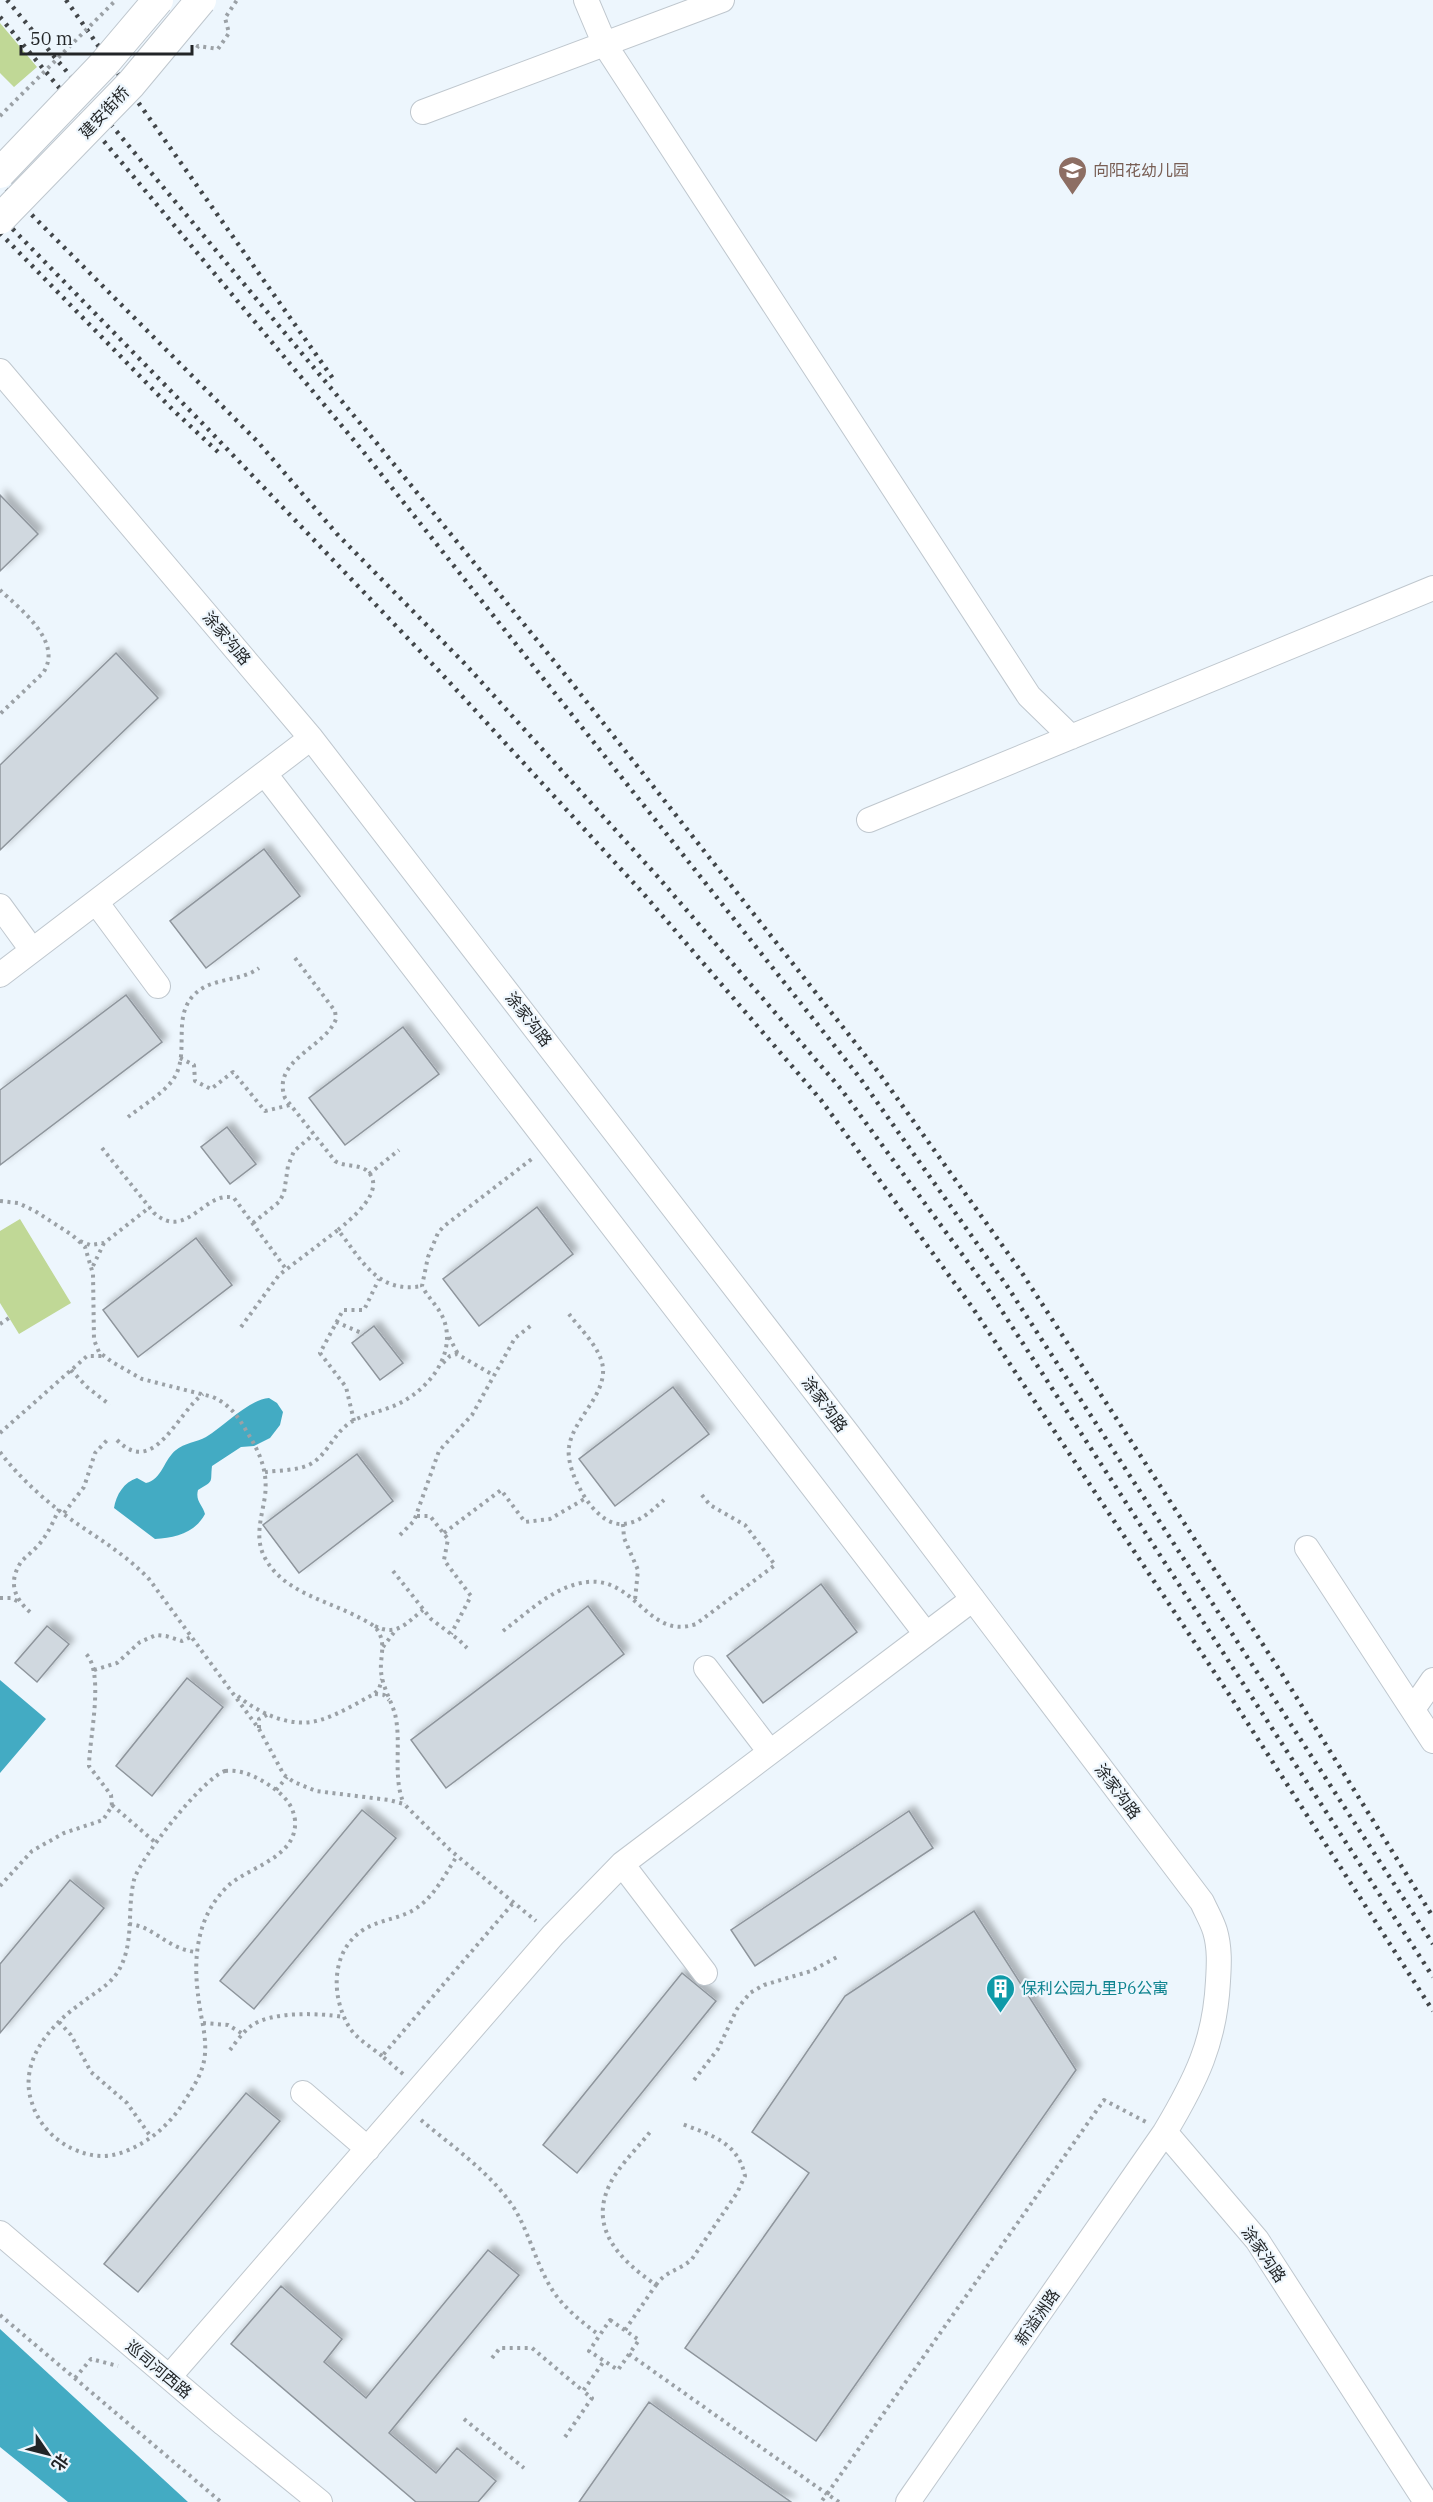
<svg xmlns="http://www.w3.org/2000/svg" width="1433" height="2502" font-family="'IBM Plex Serif','Noto Sans SC',serif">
	<defs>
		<filter id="shadow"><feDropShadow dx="5.5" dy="-5.5" stdDeviation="3" flood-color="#0004"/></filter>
	</defs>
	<rect width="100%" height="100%" fill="#edf6fd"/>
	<path fill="#c0d896" d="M0,23L37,67L14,87L0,73Z
		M20,1219L71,1303L19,1334L0,1303V1231Z"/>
	<path fill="#43abc3" d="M269,1398L277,1403L283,1412L280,1425L270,1438L254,1446L241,1447L212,1466C210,1483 215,1480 198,1490C195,1501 203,1505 205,1514C195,1533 175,1538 155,1539L114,1508C116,1495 124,1482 137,1478L146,1483C162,1480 164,1459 176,1450C184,1443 197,1442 206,1437C225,1426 248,1400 269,1398Z
		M0,1680L46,1719L0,1773Z
		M0,2329L188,2502H68L0,2447Z"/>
	<path fill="#d0d8df" stroke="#8e959c" stroke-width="1.5" filter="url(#shadow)" d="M0,495L38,534L0,571Z
		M116,653L158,698L0,850V765Z
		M264,849L300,896L206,968L170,921Z
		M126,995L162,1042L0,1165V1090Z
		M403,1027L439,1074L345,1145L309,1098Z
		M227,1127L256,1164L230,1184L201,1147Z
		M537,1207L573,1254L479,1326L443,1279Z
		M196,1238L232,1285L138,1357L103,1310Z
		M374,1326L403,1363L380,1380L352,1343Z
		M673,1387L709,1434L615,1506L579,1459Z
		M357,1454L393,1501L299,1573L263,1525Z
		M821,1584L857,1632L763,1703L727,1656Z
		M588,1606L624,1654L446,1788L411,1740Z
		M47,1626L69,1644L37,1682L15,1663Z
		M187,1678L223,1707L152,1796L116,1766Z
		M362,1810L396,1838L254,2009L220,1981Z
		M909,1811L933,1848L755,1966L731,1930Z
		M70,1880L104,1908L0,2033V1964Z
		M974,1911L1076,2070L816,2441L685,2348L809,2173L752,2132L845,1996Z
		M682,1973L716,2001L577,2173L543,2145Z
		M246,2093L280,2121L138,2292L104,2264Z
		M488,2250L519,2275L389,2433L436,2473L457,2448L496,2481L478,2502H416L231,2344L281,2286L342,2339L324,2362L366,2398Z
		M649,2402L681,2425L791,2502H579Z"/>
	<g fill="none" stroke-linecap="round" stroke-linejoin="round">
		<defs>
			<path id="minor" d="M586,0L605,45L1029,696L1071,737
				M423,112L722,0
				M0,371L311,738L848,1434L1202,1902C1206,1911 1212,1921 1215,1931C1220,1948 1219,1965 1218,1981C1215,2042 1196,2080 1165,2132L1257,2240L1426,2502
				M265,774L926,1634
				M869,820L1433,588
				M96,902L158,986
				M0,906L32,950
				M0,975L311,738
				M1307,1548L1433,1741
				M706,1668L770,1752
				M1413,1709L1433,1680
				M622,1864L705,1973
				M303,2093L368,2149
				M0,2233L224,2424L320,2502
				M169,2377L553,1935L622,1864L973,1599
				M908,2502L1165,2132"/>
		</defs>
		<use href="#minor" stroke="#bfc7ce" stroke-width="26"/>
		<path stroke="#9ba1a6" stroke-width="4" stroke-dasharray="3 4.5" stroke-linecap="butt" d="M0,590C20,609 64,642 43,673L0,714
			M295,958L335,1011L336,1019C325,1048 271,1060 285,1098L335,1161C344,1167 357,1164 366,1170C389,1189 351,1219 338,1230
			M180,1058L194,1065L195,1081L211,1089L233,1072L265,1111L290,1105
			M128,1117C142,1106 161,1095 172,1081C191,1056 172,1021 192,997C210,976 239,983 259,968
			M102,1148L154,1213C187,1242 205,1189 234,1198L286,1269
			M369,1174L399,1150
			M0,1201L18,1203L35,1211L72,1235L85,1247L93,1274L94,1340L99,1352L112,1362L142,1379L213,1397C230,1405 238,1416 247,1432C260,1453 268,1471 265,1496C262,1516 255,1535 263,1554C280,1592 327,1600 360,1618C368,1622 377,1626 380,1635C385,1646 380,1659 381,1671C382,1686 391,1700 395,1714C402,1743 392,1777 404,1804
			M253,1223L279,1202L284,1193L288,1166L294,1151L313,1135
			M80,1241L90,1245L104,1243L150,1207
			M93,1266L104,1243
			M569,1314C580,1329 601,1348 603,1368C605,1397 573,1419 569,1447C565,1471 594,1525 621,1524C639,1524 651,1511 664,1500
			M336,1322L364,1334
			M0,1324L9,1318
			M241,1327L279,1275L338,1230C362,1260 377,1294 422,1286
			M449,1337L458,1354
			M443,1363L450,1356L457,1354L493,1375
			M71,1370L87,1387L110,1405
			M354,1421L346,1387L320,1353L343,1310H364L379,1279
			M0,1433L87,1356H102
			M117,1440C154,1478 177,1413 203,1394
			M0,1452C21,1480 51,1506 79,1525C104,1542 128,1557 149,1579L259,1729L284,1775L294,1782L316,1791L389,1800L404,1804L450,1850L536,1921
			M265,1472C280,1470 301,1471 314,1462C329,1451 335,1432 351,1422C366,1413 386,1411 402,1402C430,1387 456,1354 444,1320C439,1307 428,1298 422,1286L428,1257L438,1233L443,1227L533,1158
			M64,1513L84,1487L95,1453L109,1438
			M417,1516H430L448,1539L444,1560L471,1596L451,1634
			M623,1524L624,1538L638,1570L635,1600
			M444,1533L501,1490L525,1522L550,1519L586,1498
			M400,1535L414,1521L439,1451L472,1415L515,1338L533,1324
			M393,1571L431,1619L459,1640L467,1648
			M0,1598H11L19,1602
			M30,1612C14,1598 8,1582 21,1562C27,1555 35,1550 41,1542C49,1532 54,1520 59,1509
			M375,1626C397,1637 406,1623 423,1610
			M503,1631C526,1614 549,1591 577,1584C635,1568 645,1642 696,1624L775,1565L745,1525L710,1505L701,1494
			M383,1647L395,1631
			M94,1670L117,1663L140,1642L156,1635L166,1636L182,1641L193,1636
			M375,1694L384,1695L389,1700
			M238,1696C258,1713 292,1729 320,1720C338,1715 357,1703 374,1694L379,1689L382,1679
			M259,1728V1719L267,1715
			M225,1771C244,1769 261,1779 276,1790C286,1798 293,1806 295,1820C298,1857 251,1866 229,1885C216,1897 207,1912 202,1928C193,1958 196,1985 201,2015C204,2030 207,2046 204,2061C201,2076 192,2089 184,2102C170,2124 151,2141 126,2151C107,2159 90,2157 71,2148C53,2139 38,2123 32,2103C18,2063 49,2026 80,2004C95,1992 112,1985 121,1966C134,1940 127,1908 134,1880C140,1858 203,1778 225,1771Z
			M276,1790L287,1777
			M112,1805L156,1843
			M0,1886L32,1851L64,1833L103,1820L112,1806L111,1795L89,1766C89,1739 106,1669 84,1652
			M129,1924C154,1926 167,1949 196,1952
			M59,2022L71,2035L91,2072L127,2103L151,2137
			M203,2023L228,2025L243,2034
			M230,2050C236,2042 243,2032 251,2026C271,2011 320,2013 343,2017
			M382,2056C371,2047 355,2038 348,2025C331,1995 331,1951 363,1930C380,1919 402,1919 418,1907C435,1895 446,1873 457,1856
			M403,2074L382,2056L514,1902
			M694,2080L718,2049L737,2009L750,1993L764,1985L811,1971L839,1956
			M421,2120C453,2147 491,2173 514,2208C530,2234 536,2265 553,2291C565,2309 582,2322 599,2335
			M656,2285C665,2271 681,2270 692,2259L737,2193L745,2176C738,2142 711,2135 682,2124
			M0,2315L221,2502
			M610,2320L639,2340L618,2370L589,2351Z
			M625,2330L656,2285C617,2258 584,2224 615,2175C625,2160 639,2146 650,2132
			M629,2354L827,2494L821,2502
			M492,2358L500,2348H532L583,2391L604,2361
			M75,2378L91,2359L118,2366
			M464,2419L524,2468
			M565,2437L592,2398L583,2391
			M839,2502L827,2494L1104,2100L1146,2122"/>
		<use href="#minor" stroke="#fff" stroke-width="24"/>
		<path stroke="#424649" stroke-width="4.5" stroke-dasharray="3 6" stroke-linecap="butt" d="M7,0L375,441L571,682L879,1073L1022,1273L1282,1674L1433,1917
			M66,0L334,380
			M0,17L362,450L860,1078L1007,1286L1433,1944
			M0,183L258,442L337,534L466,665L658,877L841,1089L989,1291L1433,1977
			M0,216L207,428L440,672L642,892L821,1100L972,1307L1234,1702L1433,2011
			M0,233L172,409L218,452"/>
		<defs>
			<path id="major-bridge" d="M0,173L103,65L158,0
				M0,219L131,84L201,0"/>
		</defs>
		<use href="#major-bridge" stroke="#bfc7ce" stroke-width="32" stroke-linecap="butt"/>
		<path stroke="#9ba1a6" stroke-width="4" stroke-dasharray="3 4.5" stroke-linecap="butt" d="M197,48L198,46L218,49L229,33L225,18L237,0
			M0,116L116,0"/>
		<use href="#major-bridge" stroke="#fff" stroke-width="30"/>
	</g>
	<defs>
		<symbol id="school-pin" viewBox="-11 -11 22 30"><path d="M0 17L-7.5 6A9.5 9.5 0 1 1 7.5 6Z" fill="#8d6e63" stroke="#edf6fd"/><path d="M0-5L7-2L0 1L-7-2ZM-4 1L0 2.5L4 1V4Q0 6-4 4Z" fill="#fff"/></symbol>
		<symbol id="building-pin" viewBox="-11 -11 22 30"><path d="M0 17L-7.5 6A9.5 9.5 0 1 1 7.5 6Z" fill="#0f9aa8" stroke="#edf6fd"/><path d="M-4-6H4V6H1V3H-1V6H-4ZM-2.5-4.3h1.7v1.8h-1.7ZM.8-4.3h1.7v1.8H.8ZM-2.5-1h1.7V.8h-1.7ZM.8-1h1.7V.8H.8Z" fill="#fff"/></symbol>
	</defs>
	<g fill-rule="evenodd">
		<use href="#school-pin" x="1056" y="154" width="33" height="45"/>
		<use href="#building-pin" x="984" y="1972" width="33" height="45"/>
	</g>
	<g text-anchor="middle" stroke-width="4.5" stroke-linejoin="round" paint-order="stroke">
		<g font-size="16" fill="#222527" stroke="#edf6fd">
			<text transform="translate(104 112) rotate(-47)" y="6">建安街桥</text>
			<text transform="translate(227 638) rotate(50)" y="6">涂家沟路</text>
			<text transform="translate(529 1019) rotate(52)" y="6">涂家沟路</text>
			<text transform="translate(825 1404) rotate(53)" y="6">涂家沟路</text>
			<text transform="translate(1118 1791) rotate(53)" y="6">涂家沟路</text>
			<text transform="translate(1264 2254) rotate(55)" y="6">涂家沟路</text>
			<text transform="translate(1037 2317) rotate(-55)" y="6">新溢洲路</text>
			<text transform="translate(159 2369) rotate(40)" y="6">巡司河西路</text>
		</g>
		<g font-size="16" fill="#785e54" stroke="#edf6fd" text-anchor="start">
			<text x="1093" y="176">向阳花幼儿园</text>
		</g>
		<g font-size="16" fill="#0d838f" stroke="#edf6fd" text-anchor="start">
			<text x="1021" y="1994">保利公园九里P6公寓</text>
		</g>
	</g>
	<g transform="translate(48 2454) rotate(125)" stroke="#edf6fd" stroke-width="4.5" paint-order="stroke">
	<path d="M0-4.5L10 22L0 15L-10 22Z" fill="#222527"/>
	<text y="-9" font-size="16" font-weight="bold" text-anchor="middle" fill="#222527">北</text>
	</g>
	<path d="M21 45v9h171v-9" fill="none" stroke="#222527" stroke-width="3"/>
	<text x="30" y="45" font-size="18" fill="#222527" stroke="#edf6fd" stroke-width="4.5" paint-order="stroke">50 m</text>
</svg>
